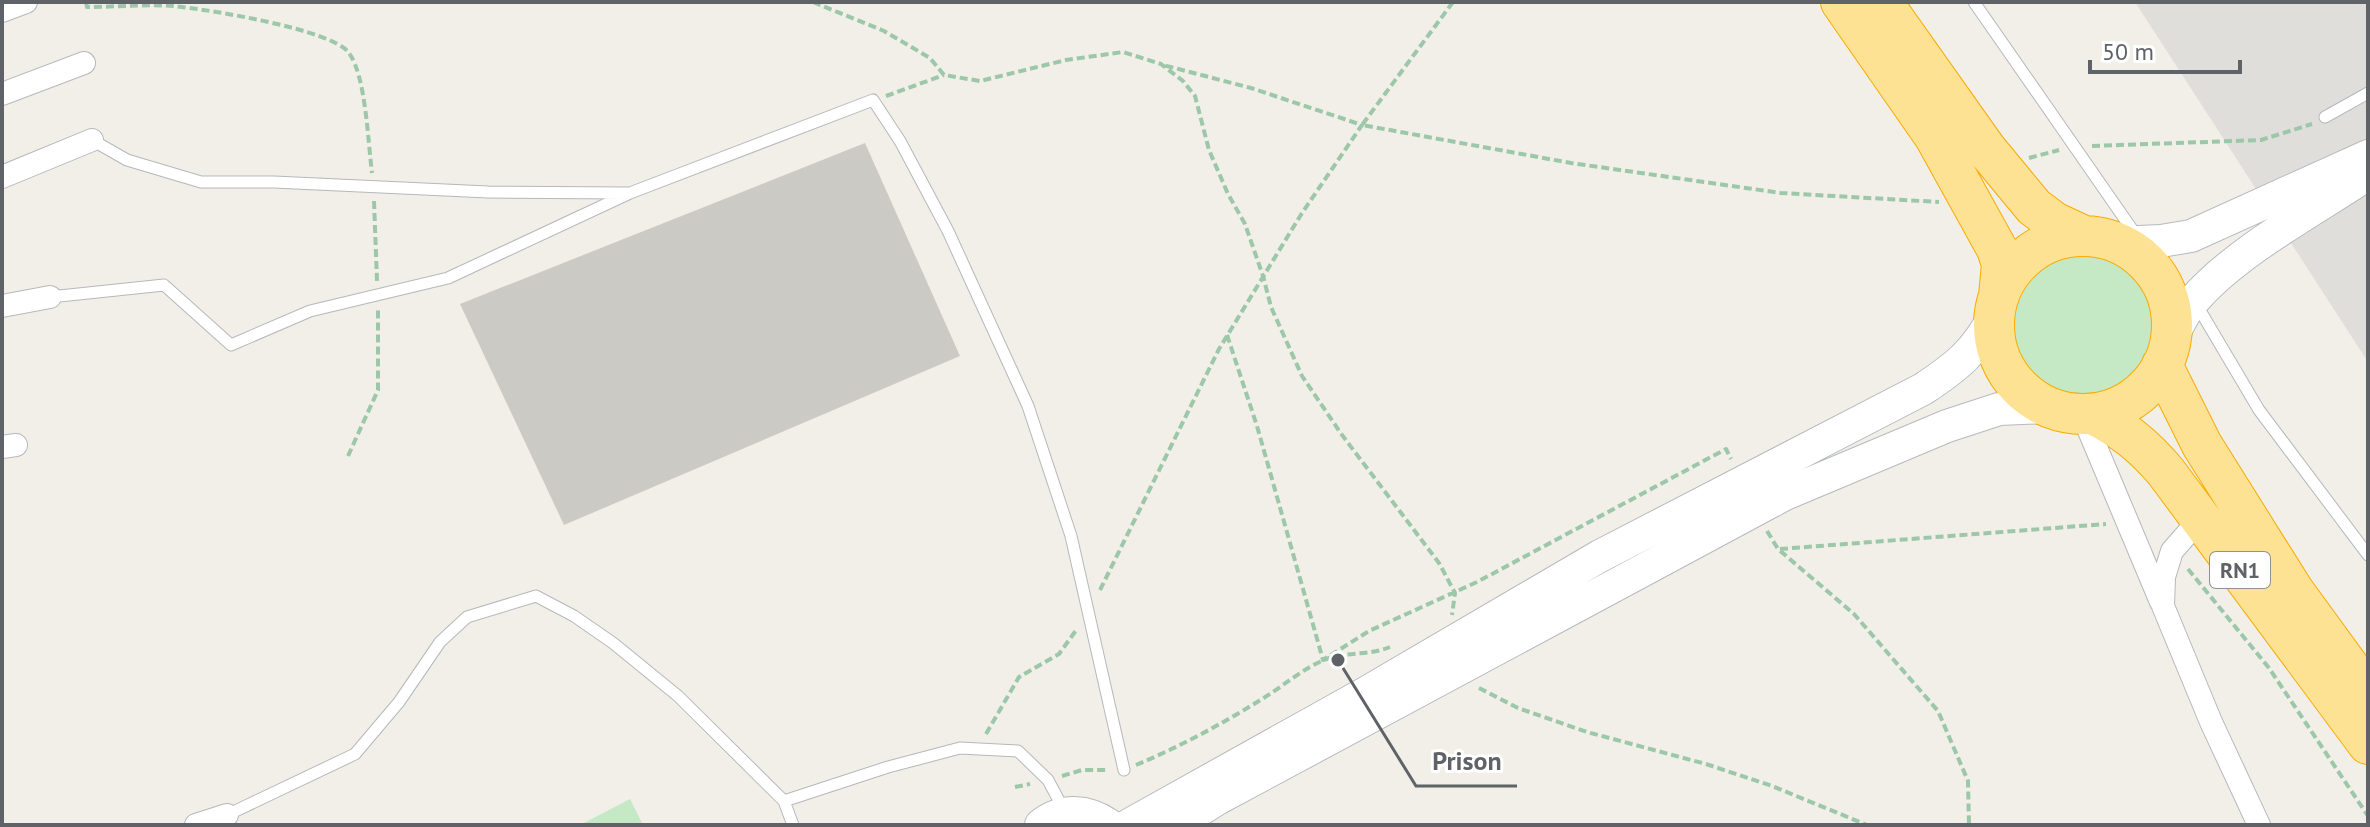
<svg xmlns="http://www.w3.org/2000/svg" width="2370" height="827" font-family="'PT Sans',sans-serif">
	<rect width="100%" height="100%" fill="#f1efe8"/>
	<path fill="#e0deda" d="M2135,2H2368V362Z"/>
	<path fill="#c5e8c5" d="M2006 325a77 77 0 1 1 154 0a77 77 0 1 1-154 0Z
		M630,799L643,825H580Z"/>
	<path fill="#cccac5" d="M865,143L960,356L564,525L460,304Z"/>
	<g fill="none" stroke-linecap="round" stroke-linejoin="round">
		<defs>
			<path id="lane" d="M1974,2L2138,238
				M2325,117L2368,93
				M92,140L127,160L201,182H274L488,192L627,193
				M50,297L164,285L231,345L310,311L448,278L630,193L873,100L900,141L948,231L1028,406L1071,536L1124,770
				M2195,302L2259,410L2368,555
				M784,801L888,767L960,748L1018,751L1048,780L1065,812
				M227,815L355,754L399,702L440,642L467,617L536,596L574,616L613,643L678,696L784,801L793,825"/>
			<path id="street" d="M2,11L26,2
				M2,94L84,63
				M2,177L92,140
				M2,306L50,297
				M2082,414L2161,602
				M2,447L16,445
				M2201,518L2172,551L2164,577L2163,606L2211,722L2259,825
				M196,825L227,815"/>
			<path id="secondary" d="M2117,243L2161,241L2191,236L2368,156
				M2170,342C2177,327 2184,311 2195,299C2237,251 2314,210 2368,174
				M1041,825C1062,808 1087,810 1109,825
				M1129,825L1364,694L1600,556L1923,389C1958,366 1975,352 1995,315
				M1176,825L1217,799L1785,494L1947,426L1999,409L2048,407"/>
			<path id="highway" d="M1841,2L1935,137L1997,249L2002,264L1999,296
				M1882,2L1986,149L2034,207L2054,222L2084,236
				M1994 325a89 89 0 1 1 178 0a89 89 0 1 1-178 0Z
				M2162,365L2202,445L2293,590L2368,693
				M2093,414C2123,429 2144,446 2166,472L2368,744"/>
		</defs>
		<use href="#lane" stroke="#b5b8bc" stroke-width="13"/>
		<use href="#street" stroke="#b5b8bc" stroke-width="24"/>
		<use href="#secondary" stroke="#b6babf" stroke-width="34"/>
		<use href="#highway" stroke="#f9ab00" stroke-width="42"/>
		<path stroke="#9cc7a9" stroke-width="4" stroke-dasharray="8 4" stroke-linecap="butt" d="M86,2L87,7C116,7 145,4 173,6C205,9 332,29 349,53C366,76 368,143 372,173
			M813,2L884,31L930,58L944,75L980,81L1066,60L1123,52L1161,64L1183,81L1195,96L1209,150L1228,194L1245,224L1263,276L1271,307L1302,376L1342,435L1439,563L1455,593L1452,615
			M1453,2L1362,125L1571,163L1781,193L1939,202
			M886,96L944,75
			M2092,146L2261,140L2312,124
			M2029,158L2059,150
			M374,201L377,281
			M1227,335L1257,426L1323,660L1369,631L1477,582L1726,449L1731,459
			M348,456L378,390V309
			M1767,531L1778,549L1854,614L1938,711L1968,781L1969,825
			M1780,549L2106,524
			M2188,569L2269,668L2368,816
			M1100,590L1219,349L1302,213L1362,125L1251,88L1163,65
			M1479,688L1518,708L1587,732L1706,764L1772,786L1867,825
			M986,734L1019,677L1059,654L1077,629
			M1136,765C1179,747 1222,724 1262,699C1282,687 1302,669 1324,660C1345,651 1369,656 1390,647
			M1062,776L1082,770H1108
			M1015,787L1030,784"/>
		<use href="#lane" stroke="#fff" stroke-width="11"/>
		<use href="#street" stroke="#fff" stroke-width="22"/>
		<use href="#secondary" stroke="#fff" stroke-width="32"/>
		<use href="#highway" stroke="#fde293" stroke-width="40"/>
	</g>
	<g text-anchor="middle" stroke-width="6" stroke-linejoin="round" paint-order="stroke">
		<rect fill="#fff" stroke="#8f9295" stroke-width="2" x="2210" y="552" width="60" height="36" rx="6"/>
		<g font-size="22" font-weight="bold" fill="#5f6368">
			<text x="2240" y="578">RN1</text>
		</g>
	</g>
	<path fill="none" stroke="#5f6368" stroke-width="3" d="M1338 660L1416 786H1517"/>
	<circle fill="#5f6368" stroke="#fff" stroke-width="3" cx="1338" cy="660" r="8"/>
	<g font-size="26" text-anchor="middle" font-weight="bold" fill="#5f6368" stroke="#fff" stroke-width="6" stroke-linejoin="round" paint-order="stroke">
		<text x="1467" y="770">Prison</text>
	</g>
	<rect width="2370" height="827" fill="none" stroke="#5f6368" stroke-width="8"/>
	<path d="M2090 60v12h150v-12" fill="none" stroke="#5f6368" stroke-width="4"/>
	<text x="2102" y="60" font-size="24" fill="#5f6368" stroke="#ffffff" stroke-width="6" paint-order="stroke">50 m</text>
</svg>
